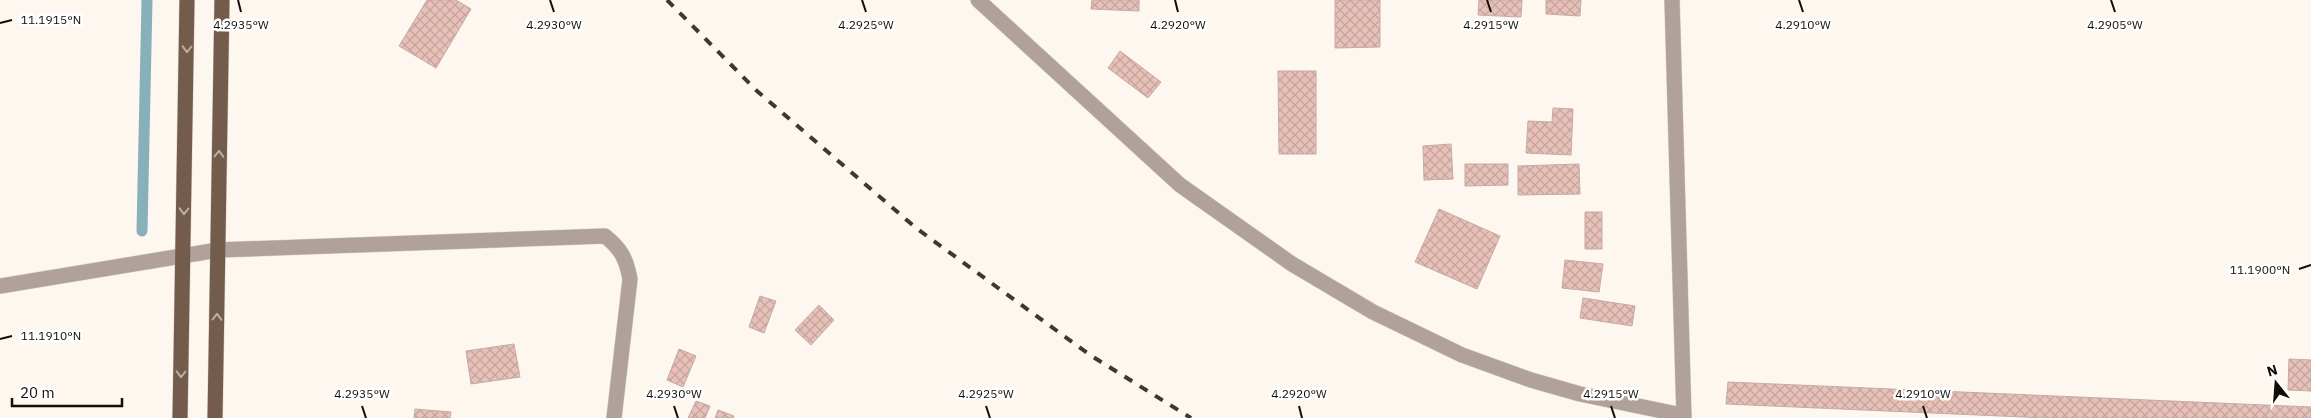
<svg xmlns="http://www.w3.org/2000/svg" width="2311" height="418" font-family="'IBM Plex Sans',sans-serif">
	<defs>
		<pattern id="building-cross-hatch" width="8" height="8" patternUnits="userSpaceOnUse" patternTransform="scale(1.25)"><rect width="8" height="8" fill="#e7c0b8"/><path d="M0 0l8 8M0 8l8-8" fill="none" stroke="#c5a49d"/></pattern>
	</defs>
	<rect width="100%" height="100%" fill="#fdf7ef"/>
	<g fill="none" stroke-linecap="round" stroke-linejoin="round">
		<path stroke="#88b0bb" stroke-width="11" d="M142,231L147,0"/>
	</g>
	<path fill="url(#building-cross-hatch)" stroke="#c4aba5" d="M427,0H456L471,9L436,68L399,46Z
		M1092,0H1139V11L1091,9Z
		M1335,0H1380V47L1335,48Z
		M1479,0H1522L1521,17L1478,15Z
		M1546,0H1581L1580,16L1546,14Z
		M1120,51L1161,82L1148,98L1108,68Z
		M1278,71H1316V154H1279Z
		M1553,108L1573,109L1571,155L1526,153L1528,121L1552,122Z
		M1451,144L1453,179L1424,180L1423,146Z
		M1465,164H1508V185L1465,186Z
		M1579,164L1580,194L1518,195V166Z
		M1439,209L1500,236L1477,289L1415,262Z
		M1585,212H1602V249H1585Z
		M1565,260L1603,264L1599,292L1562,288Z
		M760,296L776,301L764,333L749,327Z
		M1583,298L1635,306L1632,326L1580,318Z
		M819,305L834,320L811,345L795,330Z
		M514,344L520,377L471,384L466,351Z
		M679,349L696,356L683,387L667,380Z
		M2289,359L2311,360V391L2288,390Z
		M1728,382L2311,407V418H2046L1726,404Z
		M696,401L710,406L705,418H688Z
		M415,409L451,412L450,418H414Z
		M718,410L734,416L733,418H715Z"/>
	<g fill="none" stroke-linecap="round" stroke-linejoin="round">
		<defs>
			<path id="minor" d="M978,0L1180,185L1292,264L1373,312L1462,355L1531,380L1580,394L1682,415
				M1672,0L1684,418
				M0,286L218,250L605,236C621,249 626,258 630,279L614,418"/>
			<path id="major" d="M180,418L187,0
				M215,418L222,0"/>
		</defs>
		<use href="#minor" stroke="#d7d2ca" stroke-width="16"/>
		<use href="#major" stroke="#d7d2ca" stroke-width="16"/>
		<use href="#minor" stroke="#b0a29a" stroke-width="15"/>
		<use href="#major" stroke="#745c4d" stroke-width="15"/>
		<path stroke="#3d3832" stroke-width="4" stroke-dasharray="9 9" stroke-linecap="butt" d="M667,0L757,91L916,228L1090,355L1191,418"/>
	</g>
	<defs><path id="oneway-chevron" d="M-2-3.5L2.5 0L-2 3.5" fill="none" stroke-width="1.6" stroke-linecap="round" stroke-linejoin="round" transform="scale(1.25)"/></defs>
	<g stroke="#baaea6">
		<use href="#oneway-chevron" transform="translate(187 49) rotate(91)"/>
		<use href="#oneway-chevron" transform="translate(219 154) rotate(-89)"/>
		<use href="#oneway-chevron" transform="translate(184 211) rotate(91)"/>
		<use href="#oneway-chevron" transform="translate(217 317) rotate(-89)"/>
		<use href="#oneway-chevron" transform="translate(181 374) rotate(91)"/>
	</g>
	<path fill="none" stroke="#120d07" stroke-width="2" d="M238,0L241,12M550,0L554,12M862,0L866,12M1175,0L1178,12M1487,0L1491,12M1799,0L1803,12M2111,0L2115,12M0,23L12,20M2299,269L2311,265M0,339L12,336M362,406L366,418M674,406L678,418M986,406L990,418M1299,406L1302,418M1611,406L1615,418M1923,406L1927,418"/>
	<g font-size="12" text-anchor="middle" fill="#120d07" stroke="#fff" stroke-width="5" stroke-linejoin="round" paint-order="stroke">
		<text x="51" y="24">11.1915°N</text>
		<text x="1491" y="29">4.2915°W</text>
		<text x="2115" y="29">4.2905°W</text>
		<text x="241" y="29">4.2935°W</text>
		<text x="554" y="29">4.2930°W</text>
		<text x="866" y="29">4.2925°W</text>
		<text x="1178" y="29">4.2920°W</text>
		<text x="1803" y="29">4.2910°W</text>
		<text x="2260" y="274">11.1900°N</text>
		<text x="51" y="340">11.1910°N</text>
		<text x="362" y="398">4.2935°W</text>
		<text x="674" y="398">4.2930°W</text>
		<text x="986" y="398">4.2925°W</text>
		<text x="1299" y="398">4.2920°W</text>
		<text x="1611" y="398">4.2915°W</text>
		<text x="1923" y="398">4.2910°W</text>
	</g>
	<g transform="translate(2276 383) rotate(343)" stroke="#ffffff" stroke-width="4" paint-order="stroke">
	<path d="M0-4L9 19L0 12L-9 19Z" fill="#120d07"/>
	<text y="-8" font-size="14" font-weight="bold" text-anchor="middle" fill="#120d07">N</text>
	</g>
	<path d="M12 398v8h110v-8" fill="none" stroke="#120d07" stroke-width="2.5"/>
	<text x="20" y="398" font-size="15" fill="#120d07" stroke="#ffffff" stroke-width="4" paint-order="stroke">20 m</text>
</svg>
